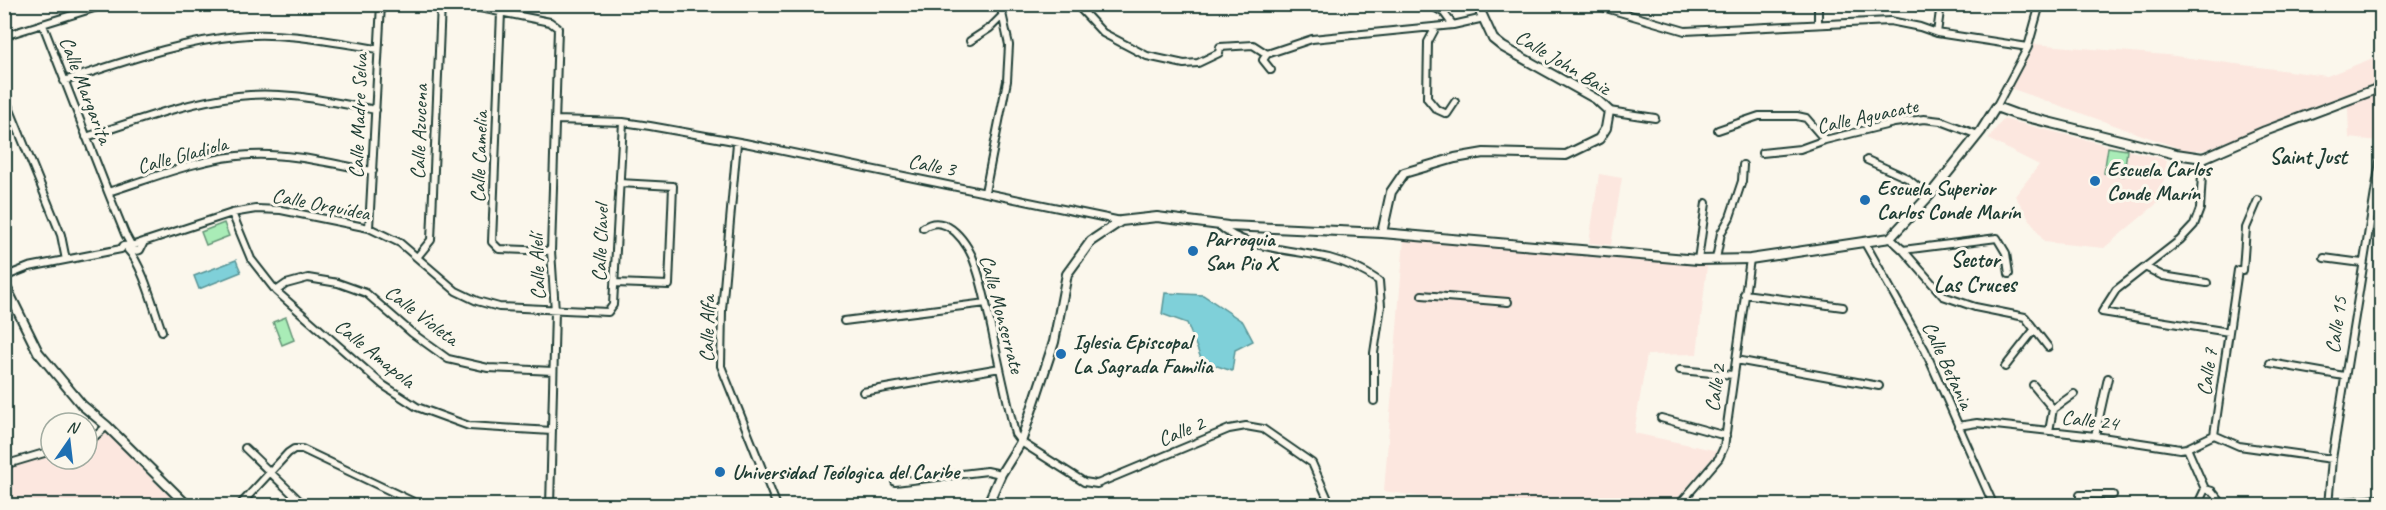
<svg xmlns="http://www.w3.org/2000/svg" width="2386" height="510" font-family="Caveat,sans-serif">
	<rect width="100%" height="100%" fill="#fbf7ec"/>
	<filter id="ink" filterUnits="userSpaceOnUse"><feTurbulence type="fractalNoise" baseFrequency=".0167" numOctaves="2"/><feDisplacementMap in="SourceGraphic" scale="12" xChannelSelector="R" yChannelSelector="G"/><feConvolveMatrix kernelMatrix="1 2 1 2 8 2 1 2 1" color-interpolation-filters="sRGB"/></filter>
	<g filter="url(#ink)">
		<path fill="#fce7df" d="M2033,44L2167,55L2327,76L2381,55L2380,141L2349,138L2348,108L2344,95L2205,150H2184L2010,88Z
			M2003,119L2167,160L2160,201L2104,248L2044,242L2015,196L2039,165L1988,139Z
			M1599,174L1622,178L1611,245L1589,243Z
			M1404,239L1707,266L1697,354L1647,355L1634,433L1718,451L1672,505H1473L1384,491Z
			M106,432L178,505H19L5,490V467L51,453V459H87V442Z"/>
		<path fill="#a9ecb7" stroke="#649476" stroke-width="1.5" d="M2108,147L2127,150L2124,176L2104,173Z
			M224,223L229,236L206,245L201,232Z
			M286,317L294,340L282,345L273,322Z"/>
		<path fill="#7fd0d9" stroke="#599597" stroke-width="1.5" d="M236,260L241,272L199,289L194,276Z
			M1165,293L1203,295L1243,322L1253,341L1235,350L1232,371L1202,361L1187,323L1162,314Z"/>
		<g fill="none" stroke-linecap="round" stroke-linejoin="round">
			<defs>
				<path id="minor" d="M460,4L550,22L558,28L551,251L555,311L550,506
					M1076,4L1103,33L1147,56L1184,64L1198,63L1219,53L1220,47L1253,45L1267,54L1312,39L1453,25
					M1429,4L1444,13L1453,25L1484,18
					M1592,4L1685,31L1890,21L1920,27L1937,33L2028,47
					M2378,4L2382,11
					M501,12L492,242L499,249L551,251
					M1818,24V4
					M43,25L108,192L125,234L131,245
					M1436,27L1428,42L1427,98L1436,109L1447,114L1455,102
					M1937,33L1941,4
					M4,36L107,4
					M970,41L990,28L1002,16
					M1267,54L1263,60L1271,70
					M64,81C121,63 177,42 237,36C283,31 332,42 378,49
					M4,95L61,235L66,260
					M1996,107L2028,47L2040,4
					M1609,111L1655,118
					M556,120L623,122L650,126L745,143L1121,221
					M1718,130L1759,116H1797L1806,118L1825,140
					M86,137C136,121 186,102 238,96C284,90 331,102 376,110
					M737,143L722,310L721,366L777,506
					M1762,153L1800,149L1825,140L1894,123L1924,119L1941,121L1978,135
					M2203,158L2200,209L2194,225L2180,240L2116,290L2102,312L2229,332
					M1867,160L1907,178L1929,196
					M108,192C153,178 202,157 250,155C292,153 333,164 373,171
					M985,192L1007,81L1009,45L1000,4
					M232,213L251,259L276,291L383,385L417,407L469,426L552,431
					M1219,225C1242,249 1297,250 1329,258C1348,263 1363,270 1379,281L1381,306L1374,353V401
					M369,228L381,4
					M923,228C946,211 969,244 975,264C983,285 987,309 992,331C999,365 1007,400 1015,434L1021,442L1084,482L1097,484L1229,429L1246,426L1263,429L1312,463L1331,506
					M1890,238L1903,250L1943,296L1975,307L2025,317L2048,347
					M1865,243L1925,350L1994,506
					M128,250L134,245L232,213L256,209L281,210L369,228L400,243L456,291L477,301L499,307L608,312L613,305L623,122
					M128,250C142,263 155,312 162,331
					M1903,250L1997,238L2006,253L2009,274
					M130,252L140,250L144,242
					M418,256L431,240L441,4
					M2324,258L2362,263
					M1716,259L1721,233L1730,217L1742,181L1743,165
					M1698,260L1706,203
					M2145,267L2163,276L2207,283
					M4,277L29,267L121,249L123,246L133,245
					M615,283L669,285L673,186L619,183
					M276,291L286,284L308,278L338,283L366,293L412,333L448,359L488,368L553,371
					M1744,294L1843,307
					M1422,295L1508,302
					M844,321L986,303
					M1736,360L1879,386
					M2270,363L2344,376
					M2005,367L2034,330
					M1680,370L1733,375
					M2033,385L2053,409L2049,431
					M863,392L1000,368
					M2053,409L2074,394
					M1661,418L1726,436
					M1958,426L1977,423L2095,436L2180,449L2187,448L2214,435
					M2214,435L2238,270H2243L2246,228L2258,200
					M2214,435L2239,446L2332,459
					M2095,436L2108,378
					M87,440L93,438L107,426
					M245,448L305,506
					M2187,448L2205,489L2197,506
					M4,465L51,451
					M895,482L987,471L1001,474
					M2205,489L2212,491L2224,506
					M2328,503L2382,499
					M239,506L288,453L294,449H302L422,506
					M1678,506L1719,458L1724,447L1750,259
					M2080,506V495H2113
					M2328,506L2332,459L2382,149"/>
				<path id="tertiary" d="M1382,233L1391,192L1404,173L1455,158L1484,153L1566,155L1599,139L1606,128L1609,111L1596,99L1503,47L1493,39L1477,4
					M4,283L38,352L82,405L107,426L188,506
					M987,506L1001,474L1021,442L1054,342L1067,274L1091,241L1121,221L1157,217L1228,226L1382,233L1698,260L1750,259L1890,238L1929,196L1981,131L1996,107L2015,114L2176,154L2203,158L2265,131L2382,87"/>
			</defs>
			<use href="#minor" stroke="#1f3d34" stroke-width="10"/>
			<use href="#tertiary" stroke="#1f3d34" stroke-width="12"/>
			<use href="#minor" stroke="#fbf7ec" stroke-width="6"/>
			<use href="#tertiary" stroke="#fbf7ec" stroke-width="8"/>
		</g>
	</g>
	<g fill="#1f6fb2" stroke="#fbf7ec" stroke-width="2">
		<circle cx="2095" cy="181" r="6"/>
		<circle cx="1865" cy="200" r="6"/>
		<circle cx="1193" cy="251" r="6"/>
		<circle cx="1061" cy="354" r="6"/>
		<circle cx="720" cy="472" r="6"/>
	</g>
	<g text-anchor="middle" stroke-width="6" stroke-linejoin="round" paint-order="stroke">
		<g font-size="21" fill="#1f3d34" stroke="#fbf7ec">
			<text transform="translate(1563 62) rotate(31)" y="7">Calle John Baiz</text>
			<text transform="translate(86 90) rotate(69)" y="7">Calle Margarita</text>
			<text transform="translate(358 116) rotate(-88)" y="7">Calle Madre Selva</text>
			<text transform="translate(1867 116) rotate(-12)" y="7">Calle Aguacate</text>
			<text transform="translate(419 132) rotate(-88)" y="7">Calle Azucena</text>
			<text transform="translate(182 155) rotate(-15)" y="7">Calle Gladiola</text>
			<text transform="translate(479 157) rotate(-88)" y="7">Calle Camelia</text>
			<text transform="translate(932 165) rotate(11)" y="7">Calle 3</text>
			<text transform="translate(321 204) rotate(11)" y="7">Calle Orquídea</text>
			<text transform="translate(600 243) rotate(-88)" y="7">Calle Clavel</text>
			<text transform="translate(537 267) rotate(-92)" y="7">Calle Alelí</text>
			<text transform="translate(1002 314) rotate(75)" y="7">Calle Monserrate</text>
			<text transform="translate(422 315) rotate(37)" y="7">Calle Violeta</text>
			<text transform="translate(2336 325) rotate(-82)" y="7">Calle 15</text>
			<text transform="translate(707 329) rotate(-89)" y="7">Calle Alfa</text>
			<text transform="translate(375 353) rotate(39)" y="7">Calle Amapola</text>
			<text transform="translate(1948 365) rotate(65)" y="7">Calle Betania</text>
			<text transform="translate(2207 372) rotate(-82)" y="7">Calle 7</text>
			<text transform="translate(1715 388) rotate(-82)" y="7">Calle 2</text>
			<text transform="translate(2090 420) rotate(7)" y="7">Calle 24</text>
			<text transform="translate(1181 431) rotate(-22)" y="7">Calle 2</text>
		</g>
		<g font-size="21" font-weight="bold" fill="#1f3d34" stroke="#fbf7ec" text-anchor="start">
			<text x="2107" y="176">Escuela Carlos<tspan x="2107" dy="24">Conde Marín</tspan></text>
			<text x="1877" y="195">Escuela Superior<tspan x="1877" dy="24">Carlos Conde Marín</tspan></text>
			<text x="1205" y="246">Parroquia<tspan x="1205" dy="24">San Pio X</tspan></text>
			<text x="1073" y="349">Iglesia Episcopal<tspan x="1073" dy="24">La Sagrada Familia</tspan></text>
			<text x="732" y="479">Universidad Teólogica del Caribe</text>
		</g>
		<g font-size="22" font-weight="bold" fill="#1f3d34" stroke="#fbf7ec">
			<text x="2308" y="164">Saint Just</text>
			<text x="1975" y="267">Sector<tspan x="1975" dy="25">Las Cruces</tspan></text>
		</g>
	</g>
	<rect width="2386" height="510" fill="none" stroke="#fbf7ec" stroke-width="24"/>
	<rect x="12" y="12" width="2362" height="486" fill="none" stroke="#1f3d34" stroke-width="2" filter="url(#ink)"/>
	<g transform="translate(69 441) rotate(14)"><circle r="28" fill="#fbf7ec" stroke="#a3ada2" stroke-width="1.5"/>
	<path d="M0-4.5L10 22L0 15L-10 22Z" fill="#1f6fb2"/>
	<text y="-9" font-size="16" font-weight="bold" text-anchor="middle" fill="#1f3d34">N</text>
	</g>
</svg>
